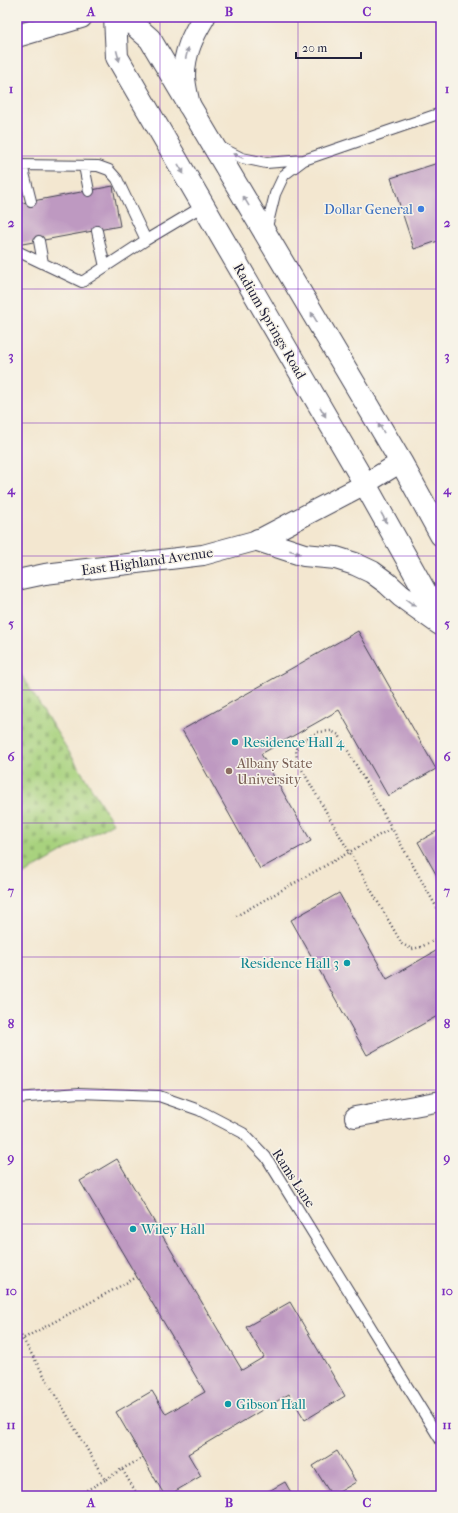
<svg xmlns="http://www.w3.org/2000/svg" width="458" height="1513" font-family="'IM FELL French Canon',serif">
	<defs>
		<pattern id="cemetery-stones" width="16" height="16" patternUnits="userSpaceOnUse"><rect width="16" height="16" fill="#a8d27e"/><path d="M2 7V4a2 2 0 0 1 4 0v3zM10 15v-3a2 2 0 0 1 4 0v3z" fill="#90b46e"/></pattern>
	</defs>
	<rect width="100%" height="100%" fill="#f7f3e8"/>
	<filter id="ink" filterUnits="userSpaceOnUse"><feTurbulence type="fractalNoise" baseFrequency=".025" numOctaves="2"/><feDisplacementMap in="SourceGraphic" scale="8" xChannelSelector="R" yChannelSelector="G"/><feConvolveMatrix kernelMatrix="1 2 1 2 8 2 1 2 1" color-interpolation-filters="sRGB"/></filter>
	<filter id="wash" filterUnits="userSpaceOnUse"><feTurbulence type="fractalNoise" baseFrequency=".012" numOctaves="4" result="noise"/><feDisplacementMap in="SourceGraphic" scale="16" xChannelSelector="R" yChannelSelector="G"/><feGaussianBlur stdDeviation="0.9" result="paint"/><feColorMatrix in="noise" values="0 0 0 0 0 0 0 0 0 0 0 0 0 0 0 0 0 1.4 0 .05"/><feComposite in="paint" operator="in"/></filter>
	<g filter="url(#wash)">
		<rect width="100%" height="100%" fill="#f3e7d0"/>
		<path fill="url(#cemetery-stones)" stroke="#657a5c" d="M17,668L113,823L17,878Z"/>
		<g id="blocks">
			<path fill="#be99c1" d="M441,162V240L414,249L391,178Z
				M113,186L120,226L17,245V204Z
				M358,631L436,769L388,796L339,710L261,754L311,841L260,869L182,730Z
				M441,829V883L418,842Z
				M339,893L387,979L441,948V1014L367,1055L291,920Z
				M117,1159L242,1370L264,1357L246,1327L290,1302L345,1396L305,1420L289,1394L188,1454L201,1476L167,1496H165L116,1412L152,1391L166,1414L205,1392L80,1181Z
				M337,1451L356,1482L332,1496L313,1466Z
				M285,1482L293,1496H260Z"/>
		</g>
	</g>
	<g filter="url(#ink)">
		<use href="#blocks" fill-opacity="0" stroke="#414051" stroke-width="1"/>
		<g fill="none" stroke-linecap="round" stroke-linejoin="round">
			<defs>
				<path id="lane" d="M440,17L441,19
					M218,146L242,158L266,163L304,160L441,113
					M17,165L98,166L109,170L117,179L146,240L203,206
					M22,165L31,201
					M84,166L89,191
					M97,231L105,267
					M266,231L275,194L284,175L304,160
					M39,241L43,263
					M17,251L82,282L146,240
					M17,1098L79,1093L159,1096L199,1110L243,1133L266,1157L441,1441"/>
				<path id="street" d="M17,580L45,574L203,555L258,540L365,484L401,462
					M355,1117L441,1101"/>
				<path id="secondary" d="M115,17L117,57L365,484L441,620
					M125,17L150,39L401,462L441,535
					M258,540L304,555L336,558L355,564L372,572L387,583L401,596L440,624"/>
				<path id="primary" d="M17,36L81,17
					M189,105C187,96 184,85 184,75C184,53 193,35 204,17"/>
			</defs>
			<use href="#lane" stroke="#414051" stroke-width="12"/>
			<use href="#street" stroke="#414051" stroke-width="22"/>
			<use href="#secondary" stroke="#414051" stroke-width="24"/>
			<use href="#primary" stroke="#414051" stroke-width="24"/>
			<path stroke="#414051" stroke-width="2.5" stroke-dasharray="1 3" stroke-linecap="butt" d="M441,915L339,735L331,731L318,732L300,742L296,749L297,761L402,944L412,949L421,947L438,938L441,933
				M236,916L392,828
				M17,1329L105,1480L122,1469L138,1496
				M17,1342L137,1277
				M122,1469L143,1458
				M76,1496L105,1480"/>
			<use href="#lane" stroke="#fff" stroke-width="10"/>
			<use href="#street" stroke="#fff" stroke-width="20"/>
			<use href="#secondary" stroke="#fff" stroke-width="22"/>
			<use href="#primary" stroke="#fff" stroke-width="22"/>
		</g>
		<defs><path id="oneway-solid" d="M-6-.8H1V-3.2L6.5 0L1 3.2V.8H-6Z"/></defs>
		<g fill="#9c9ca7">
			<use href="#oneway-solid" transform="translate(187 53) rotate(-76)"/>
			<use href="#oneway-solid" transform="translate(118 56) rotate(75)"/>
			<use href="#oneway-solid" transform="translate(238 156) rotate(-157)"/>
			<use href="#oneway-solid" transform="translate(181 169) rotate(60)"/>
			<use href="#oneway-solid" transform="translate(246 201) rotate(-121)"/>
			<use href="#oneway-solid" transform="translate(314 317) rotate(-121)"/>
			<use href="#oneway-solid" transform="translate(323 412) rotate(60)"/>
			<use href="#oneway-solid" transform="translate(381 428) rotate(-121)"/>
			<use href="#oneway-solid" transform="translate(384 518) rotate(61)"/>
			<use href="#oneway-solid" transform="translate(295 552) rotate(18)"/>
			<use href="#oneway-solid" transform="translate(411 603) rotate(36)"/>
		</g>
	</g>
	<path fill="none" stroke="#7b2cbf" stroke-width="1" stroke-opacity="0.55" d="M160,17V1496M298,17V1496M17,156H441M17,289H441M17,423H441M17,556H441M17,690H441M17,823H441M17,957H441M17,1090H441M17,1224H441M17,1357H441"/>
	<circle fill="#3f7fe0" stroke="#f7f3e8" stroke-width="1.5" cx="421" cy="209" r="4"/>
	<g fill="#0f9aa8" stroke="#f7f3e8" stroke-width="1.5">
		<circle cx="235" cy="742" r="4"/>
		<circle cx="347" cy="963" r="4"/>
		<circle cx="133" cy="1229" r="4"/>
		<circle cx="228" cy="1404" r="4"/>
	</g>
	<circle fill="#8d6e63" stroke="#f7f3e8" stroke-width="1.5" cx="229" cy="771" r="4"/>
	<g text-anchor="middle" stroke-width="3" stroke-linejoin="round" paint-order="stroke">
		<g font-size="14" fill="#366cbe" stroke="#f7f3e8" text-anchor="end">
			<text x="413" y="214">Dollar General</text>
		</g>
		<g font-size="14" fill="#22223b" stroke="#f7f3e8">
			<text transform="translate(270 321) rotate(60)" y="5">Radium Springs Road</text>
			<text transform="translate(147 561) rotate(-8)" y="5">East Highland Avenue</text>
			<text transform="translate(294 1178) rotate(57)" y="5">Rams Lane</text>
		</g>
		<g font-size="14" fill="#0d838f" stroke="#f7f3e8" text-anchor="start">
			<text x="243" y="747">Residence Hall 4</text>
			<text x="339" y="968" text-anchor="end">Residence Hall 3</text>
			<text x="141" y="1234">Wiley Hall</text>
			<text x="236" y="1409">Gibson Hall</text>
		</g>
		<g font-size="14" fill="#785e54" stroke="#f7f3e8" text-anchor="start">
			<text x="237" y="768">Albany State<tspan x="237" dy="16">University</tspan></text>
		</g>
	</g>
	<rect width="458" height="1513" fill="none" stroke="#f7f3e8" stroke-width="44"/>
	<path d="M296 52v6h65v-6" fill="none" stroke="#22223b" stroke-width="2"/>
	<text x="302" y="52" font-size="12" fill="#22223b" stroke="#f7f3e8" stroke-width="3" paint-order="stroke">20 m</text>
	<rect x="22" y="22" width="414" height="1469" fill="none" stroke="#7b2cbf" stroke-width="1.5"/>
	<g font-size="13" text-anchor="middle" font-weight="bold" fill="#7b2cbf">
		<text x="91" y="16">A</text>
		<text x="229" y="16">B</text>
		<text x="367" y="16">C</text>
		<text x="11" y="93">1</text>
		<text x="447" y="93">1</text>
		<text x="11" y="227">2</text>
		<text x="447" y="227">2</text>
		<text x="11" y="360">3</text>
		<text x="447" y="360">3</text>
		<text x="11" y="494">4</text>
		<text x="447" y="494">4</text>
		<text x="11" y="628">5</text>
		<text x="447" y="628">5</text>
		<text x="11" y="761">6</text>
		<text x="447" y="761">6</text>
		<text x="11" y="895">7</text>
		<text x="447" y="895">7</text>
		<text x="11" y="1028">8</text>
		<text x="447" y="1028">8</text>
		<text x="11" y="1162">9</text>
		<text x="447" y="1162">9</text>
		<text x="11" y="1295">10</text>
		<text x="447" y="1295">10</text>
		<text x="11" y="1429">11</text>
		<text x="447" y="1429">11</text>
		<text x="91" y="1507">A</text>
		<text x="229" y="1507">B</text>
		<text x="367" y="1507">C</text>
	</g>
</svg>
